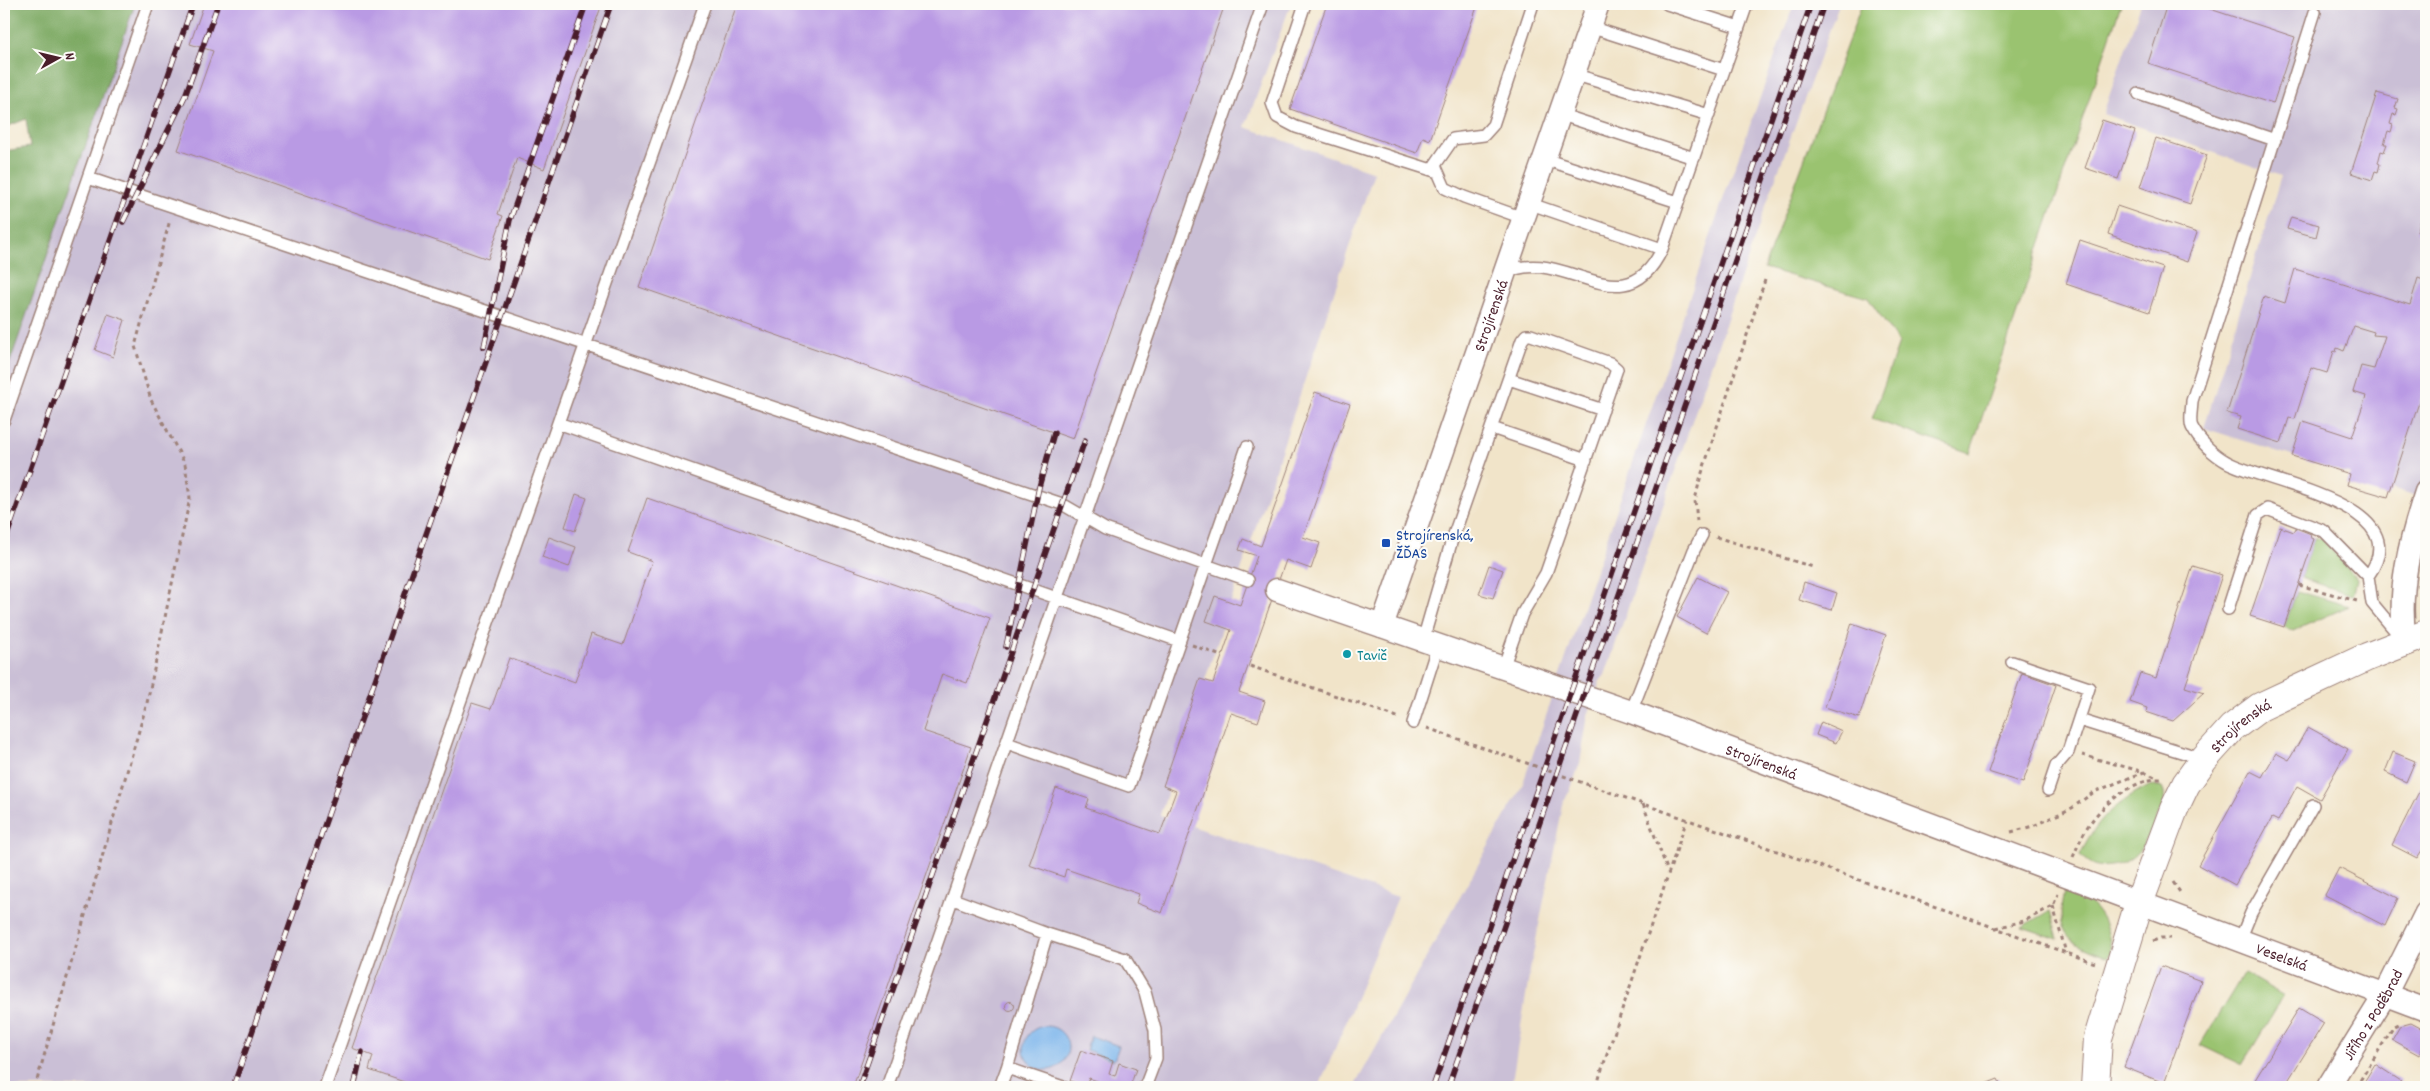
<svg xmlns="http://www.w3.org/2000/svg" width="2430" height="1091" font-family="Dekko,sans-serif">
	<rect width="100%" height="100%" fill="#fdfcf7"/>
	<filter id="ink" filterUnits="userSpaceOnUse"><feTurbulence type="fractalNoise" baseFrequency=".02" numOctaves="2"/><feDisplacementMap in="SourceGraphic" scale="10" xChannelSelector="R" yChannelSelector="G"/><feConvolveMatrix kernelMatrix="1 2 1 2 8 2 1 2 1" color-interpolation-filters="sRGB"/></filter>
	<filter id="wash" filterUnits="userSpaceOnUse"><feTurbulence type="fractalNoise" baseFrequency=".0096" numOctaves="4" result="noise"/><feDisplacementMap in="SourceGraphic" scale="20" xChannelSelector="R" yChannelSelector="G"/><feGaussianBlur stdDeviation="1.12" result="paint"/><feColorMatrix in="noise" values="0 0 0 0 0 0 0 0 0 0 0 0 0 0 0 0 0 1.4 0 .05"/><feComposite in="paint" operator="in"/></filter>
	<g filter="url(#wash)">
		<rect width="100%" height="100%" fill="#f1e4c9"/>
		<path fill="#cabfd6" d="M135,4H1291L1245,127L1374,172L1160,815L1398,897L1319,1087H4V379Z
			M1794,4H1839L1766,205L1605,675L1600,681L1588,715L1580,763L1570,791L1564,800L1531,965L1511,1087H1354L1522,786L1726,191Z
			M2141,4H2426V499L2204,428L2281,176L2103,114Z"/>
		<path fill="#9ac36f" stroke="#72714d" d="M1862,4H2121L1970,453L1872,419L1899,343L1868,298L1764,268Z
			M2314,539H2322L2357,579L2353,595L2301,578Z
			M2297,591L2349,606L2293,631L2284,627Z
			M2151,785L2162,787C2168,798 2161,810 2156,820C2146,842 2137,863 2110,866C2096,868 2090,865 2080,855C2098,818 2115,804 2151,785Z
			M2065,889C2096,901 2109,920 2111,953L2107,957C2069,944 2053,932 2065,889Z
			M2050,911L2058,939L2022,927Z
			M2244,973L2284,996L2242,1065L2200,1045Z"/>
		<path fill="#7ba962" stroke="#626446" d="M4,4H135L4,379V151L30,147L26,119L4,128Z"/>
		<path fill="#7ab4eb" stroke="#626a8b" d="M1024 1048a22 22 0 1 1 44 0a22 22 0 1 1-44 0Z
			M1091,1036L1119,1046L1114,1060L1086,1050Z"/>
		<g id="blocks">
			<path fill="#b99ae4" d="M204,4H602L544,169L517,158L498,214L503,216L488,259L178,150L213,51L190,44Z
				M737,4H1225L1073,439L639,287Z
				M1327,4H1478L1430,140L1423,137L1417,153L1290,109Z
				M2167,4H2195L2295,37L2273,104L2148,63Z
				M2377,93L2398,99L2395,108L2398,109L2396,115L2393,114L2390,124L2393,125L2391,132L2388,131L2384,144H2387L2384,152L2381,151L2378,163L2380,164L2378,172L2375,171L2372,180L2351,173Z
				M2102,120L2135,131L2118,179L2085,168Z
				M2156,138L2207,155L2190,204L2140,187Z
				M2426,204V235L2417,232Z
				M2117,206L2197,233L2187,262L2108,234Z
				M2291,217L2319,225L2316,237L2287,229Z
				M2080,240L2163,268L2149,312L2066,284Z
				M2295,269L2410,305L2418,278L2426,281V381L2388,497L2347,485L2350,474L2292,456L2303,421L2352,437L2366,396L2353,392L2361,366L2374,369L2385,336L2373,335L2374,332L2354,326L2344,351L2337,348L2336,352L2334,351L2327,373L2311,368L2295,419L2289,418L2281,443L2237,429L2241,417L2227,413L2264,296L2285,303Z
				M108,314L125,320L113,357L95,350Z
				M1315,392L1350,404L1303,537L1320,543L1311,569L1286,560L1239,692L1265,701L1258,722L1231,713L1162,913L1136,903L1139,894L1066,869L1064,877L1029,865L1056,788L1089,799L1086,808L1160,834L1176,791L1163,786L1200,679L1213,683L1231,630L1206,621L1215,596L1240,605L1257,556L1239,550L1243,539L1261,546Z
				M576,494L587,498L575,531L565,527Z
				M647,498L990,618L967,683L942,674L923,731L971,747L853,1087H419L369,1070L373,1056L352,1048L472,703L491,709L509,658L575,682L591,634L623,645L652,561L628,552Z
				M2280,527L2294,532L2296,528L2311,534L2310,537L2314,539L2284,627L2250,616Z
				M549,537L576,547L569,567L542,557Z
				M1489,565L1503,570L1493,598L1479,594Z
				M2193,566L2222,575L2185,687L2204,693L2173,721L2146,712L2147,708L2130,702L2140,673L2156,678Z
				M1698,577L1727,592L1706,633L1677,617Z
				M1804,582L1837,593L1832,610L1799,600Z
				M1852,623L1886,635L1859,718L1825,707Z
				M2022,673L2056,685L2023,783L1988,772Z
				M1821,722L1842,731L1836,743L1816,735Z
				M2308,727L2348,749L2320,799L2297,786L2278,821L2272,818L2235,885L2198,865L2250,771L2262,777L2276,753L2289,760Z
				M2393,752L2415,761L2406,782L2385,772Z
				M2422,786L2426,788V844L2417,858L2392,845Z
				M2339,868L2398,898L2385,926L2325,895Z
				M2161,966L2201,981L2164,1083L2124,1067Z
				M1005.5 1006a4.5 4.5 0 1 1 9 0a4.5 4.5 0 1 1-9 0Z
				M2299,1008L2324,1023L2284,1087H2261L2253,1083Z
				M2411,1023L2426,1031V1041L2419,1055L2392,1040L2400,1026Z
				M1081,1050L1113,1061L1109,1074L1115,1076L1119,1063L1136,1069L1130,1087H1113L1089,1078L1086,1086L1070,1081Z
				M2375,1064L2401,1081L2397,1087H2361Z
				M1998,1079L2002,1087H1978Z"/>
		</g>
	</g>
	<g filter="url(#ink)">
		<use href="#blocks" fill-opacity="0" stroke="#9e827a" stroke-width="1"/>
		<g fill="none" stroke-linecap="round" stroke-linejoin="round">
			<defs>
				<path id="service" d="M1305,4L1272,103L1277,117L1296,127L1438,172
					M1667,4L1739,27
					M2315,12L2192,401C2192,408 2189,421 2192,427C2199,441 2214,455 2227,462C2264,483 2421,504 2368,576
					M1590,27L1724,70
					M1573,74L1709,115
					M2139,94L2275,140
					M1559,114L1694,158
					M1544,159L1678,202
					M88,178L1062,504L1105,529L1248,580
					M1528,203L1662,249
					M1523,218L1464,197L1445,188L1435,165L1453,139L1484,135L1493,125L1533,4
					M1504,274C1560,241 1624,331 1662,249L1747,4
					M1509,379L1603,410
					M4,420L148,4
					M558,423L1179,641
					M1492,428L1586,460
					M2228,609L2258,515L2267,509L2324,531L2368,576L2372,603L2402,639
					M1423,640L1451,543L1522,340L1526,335H1531L1610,363L1617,369L1546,573L1522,614L1503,668
					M2012,662L2089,688L2068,752L2056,766L2048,790
					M1631,712L1694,550L1702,535
					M2079,720L2204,759
					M1413,723L1438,645
					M1007,743L1129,786L1247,447
					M953,899L1047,934L1125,959L1145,992L1155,1030L1156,1058L1145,1087
					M2240,940L2251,913L2313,805
					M1007,1068L1063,1087
					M325,1087L705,4
					M887,1087L1263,4
					M1000,1087L1007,1068L1047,934"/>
				<g id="minor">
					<path id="s1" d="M1277,590L1631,712L2426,1010"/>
					<path id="s2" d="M1382,626L1598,4"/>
					<path d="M2405,642C2397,590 2410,541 2426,492"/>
					<path id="s3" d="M2328,1087L2386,993L2426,913"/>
				</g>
				<g id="tertiary">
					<path id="s4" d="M2095,1087L2098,1038L2139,903L2174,809L2186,784L2204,759L2232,728L2260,707L2367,657L2426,634"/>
				</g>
			</defs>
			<use href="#service" stroke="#9e827a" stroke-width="14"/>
			<use href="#minor" stroke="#9e827a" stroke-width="25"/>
			<use href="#tertiary" stroke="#9e827a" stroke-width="30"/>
			<path stroke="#9e827a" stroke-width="3" stroke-dasharray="4 4" stroke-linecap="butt" d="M1697,521L1695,500L1700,479L1765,280
				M1716,537L1813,567
				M2299,585L2357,601
				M1192,645L1221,656
				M1250,666L1400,718
				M1427,728L2098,964
				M2082,755L2144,772L2157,778
				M1643,804L1668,872
				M2011,832L2033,826L2072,808L2094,792L2144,772
				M2073,857C2078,846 2083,832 2091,822C2105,802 2137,777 2163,779
				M2173,882L2182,895
				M2420,893L2426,881
				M2053,906L2066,953
				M1996,928L2024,921L2053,906L2058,894
				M2153,941L2161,938H2171
				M35,1087L147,703L190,498L185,464L151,400L135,346L170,220
				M1597,1087L1600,1075L1687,819
				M2356,1087L2394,1026L2400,1023"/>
			<use href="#service" stroke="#fff" stroke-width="11"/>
			<use href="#minor" stroke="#fff" stroke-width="22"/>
			<use href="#tertiary" stroke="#fff" stroke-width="28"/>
			<defs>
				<path id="rail" d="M123,222L185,96L218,4
					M484,347L510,220L586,4
					M4,544L193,4
					M1006,647L1039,487L1054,433
					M233,1087L611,4
					M354,1087L362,1052
					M859,1087L1085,440
					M1433,1087L1811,4
					M1448,1087L1824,4"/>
			</defs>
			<use href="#rail" stroke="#4a1f2b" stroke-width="5.5"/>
			<use href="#rail" stroke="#fdfcf7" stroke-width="4" stroke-dasharray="11" stroke-linecap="butt"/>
		</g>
	</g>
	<rect fill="#1a4fb4" stroke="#fdfcf7" stroke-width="2" x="1381" y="538" width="10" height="10" rx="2.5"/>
	<circle fill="#0f9aa8" stroke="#fdfcf7" stroke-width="2" cx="1347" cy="654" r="5"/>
	<g text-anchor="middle" stroke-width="4" stroke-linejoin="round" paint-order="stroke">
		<g font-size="16" fill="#4a1f2b" stroke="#fdfcf7">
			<text dy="6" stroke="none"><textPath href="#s2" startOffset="329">Strojírenská</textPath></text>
			<text dy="6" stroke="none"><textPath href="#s4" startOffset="399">Strojírenská</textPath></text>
			<text dy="6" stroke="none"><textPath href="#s1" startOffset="514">Strojírenská</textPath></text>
			<text dy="6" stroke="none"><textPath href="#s1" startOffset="1070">Veselská</textPath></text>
			<text dy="6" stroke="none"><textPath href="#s3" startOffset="85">Jiřího z Poděbrad</textPath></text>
		</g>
		<g font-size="16" fill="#164399" stroke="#fdfcf7" text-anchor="start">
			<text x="1396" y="540">Strojírenská,<tspan x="1396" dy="18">ŽĎAS</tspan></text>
		</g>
		<g font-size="16" fill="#0d838f" stroke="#fdfcf7" text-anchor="start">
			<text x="1357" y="660">Tavič</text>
		</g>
	</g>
	<rect width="2430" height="1091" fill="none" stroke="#fdfcf7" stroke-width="20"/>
	<g transform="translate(58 58) rotate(82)" stroke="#fdfcf7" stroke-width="4" paint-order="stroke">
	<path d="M0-4L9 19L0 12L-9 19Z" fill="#4a1f2b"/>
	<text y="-8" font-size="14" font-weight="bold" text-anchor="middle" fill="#4a1f2b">N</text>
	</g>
</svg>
